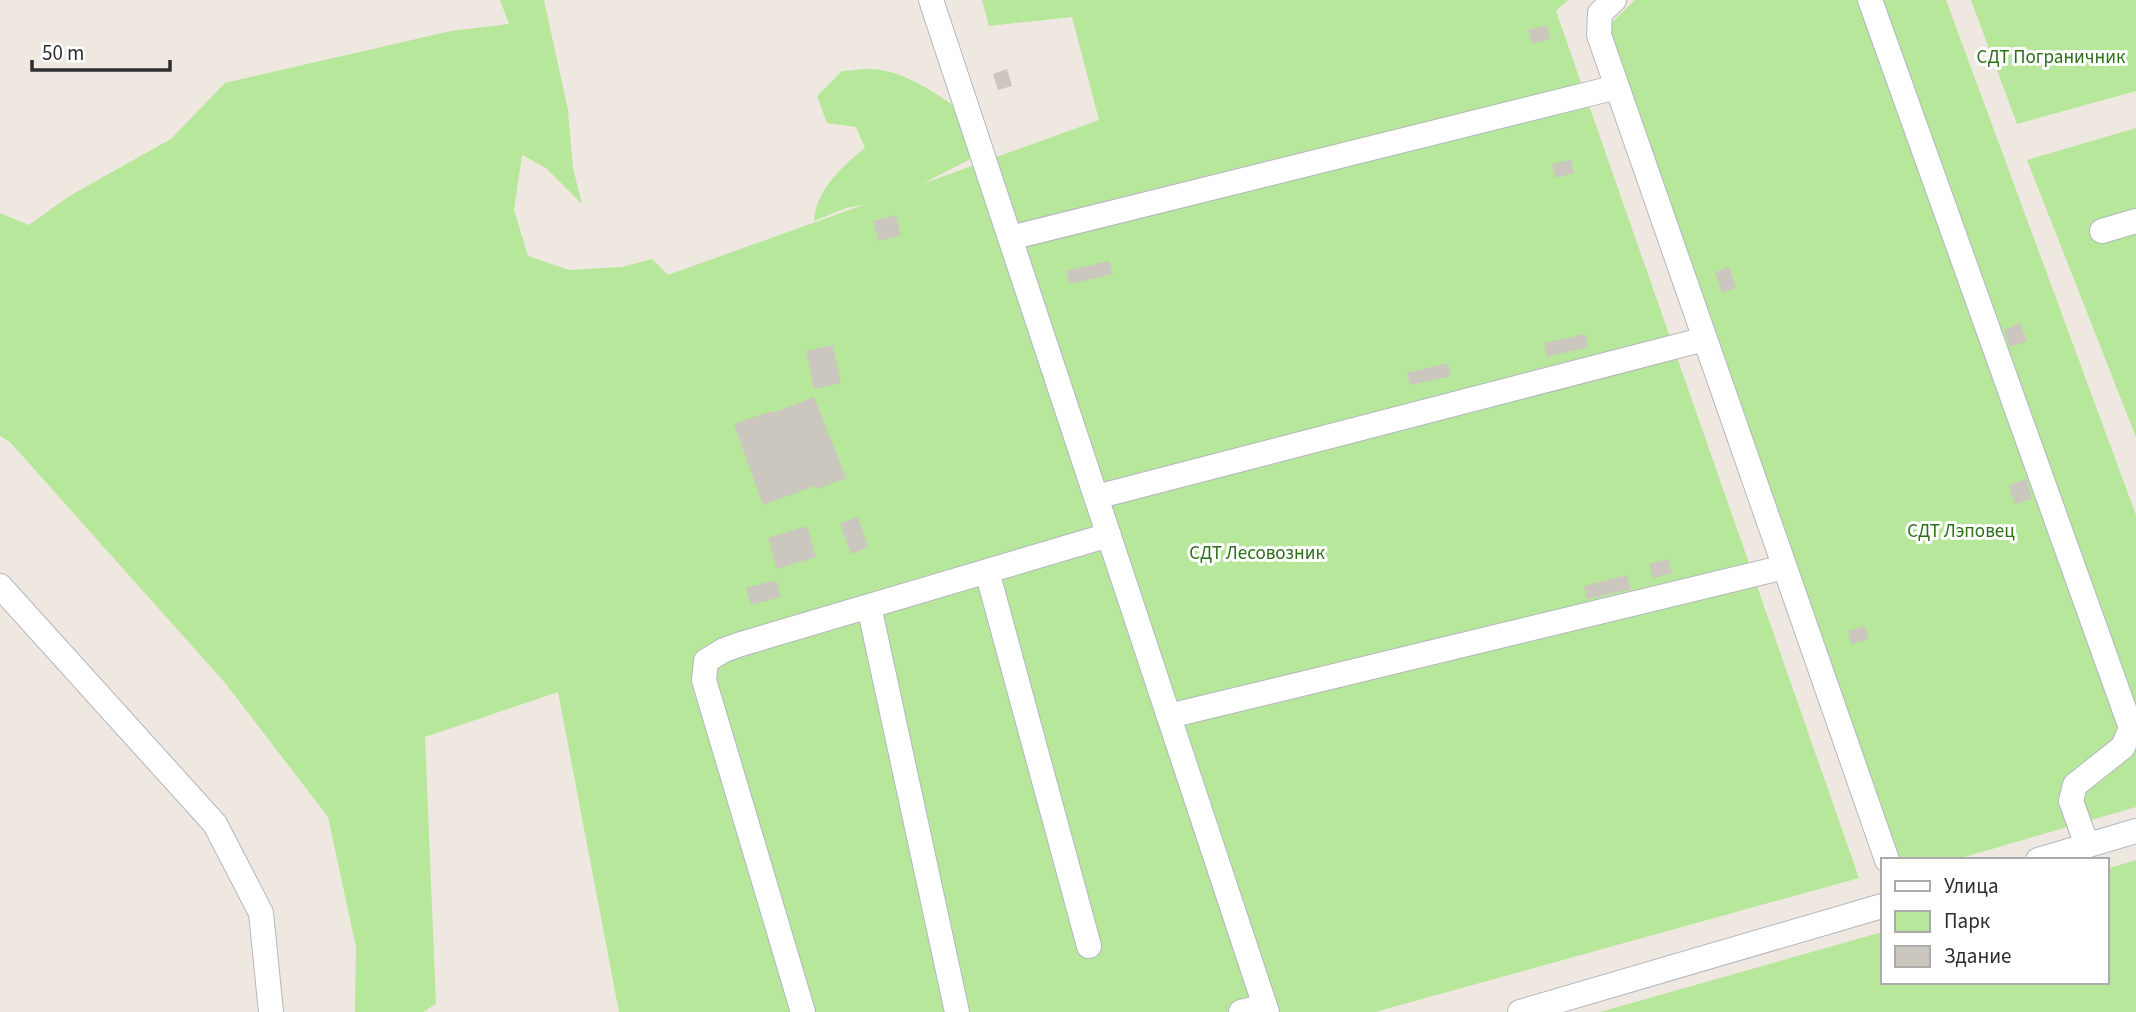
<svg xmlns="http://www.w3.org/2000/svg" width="2136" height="1012" font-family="'Source Sans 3',sans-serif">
	<rect width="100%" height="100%" fill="#efe8e0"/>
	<path fill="#b6e79b" d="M500,0H544L568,110L573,168L582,204L546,168L522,155L514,210L528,256L569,270L622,267L652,259L668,275L863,205L846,208L814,221C816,190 842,166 865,148L856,127L827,123L817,96L842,71C851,71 861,69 870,69C905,70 934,93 962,111L974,157L922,184L1099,120L1072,17L989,26L982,0H1568L1556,11L1859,878L1375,1012H619L558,692L425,737L436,1004L423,1012H355L356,947L328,817L226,684L10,442L0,436V213L29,225L71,195L171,139L225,83L451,31L509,24Z
		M1635,0H1946L2136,515V807L1954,860H1898L1607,27Z
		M1971,0H2136V91L2017,124Z
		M2136,128V437L2027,160Z
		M2136,860V1012H1600L1882,932V982H2106V869Z"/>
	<path fill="#cbc6be" d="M1547,25L1550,39L1532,44L1528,30Z
		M1007,69L1012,86L998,90L993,74Z
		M1571,160L1574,173L1555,178L1552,164Z
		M896,215L901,235L879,241L873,221Z
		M1109,261L1113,274L1070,284L1066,271Z
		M1729,267L1736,288L1722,293L1715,272Z
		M2020,323L2027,341L2010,347L2004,330Z
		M1585,334L1588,347L1547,357L1544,343Z
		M833,345L841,383L814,389L806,351Z
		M1448,363L1451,376L1410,385L1407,373Z
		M814,397L846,478L817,489L815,486L763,505L734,424L772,411L773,413Z
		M2026,479L2032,499L2015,504L2009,485Z
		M858,517L868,547L851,554L840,523Z
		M807,526L816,557L777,569L768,538Z
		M1668,559L1672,573L1653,578L1649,564Z
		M1627,575L1631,589L1587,599L1584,586Z
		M776,580L781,597L751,605L746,588Z
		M1865,626L1869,639L1851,644L1848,631Z"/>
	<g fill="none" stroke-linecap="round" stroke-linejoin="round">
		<defs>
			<path id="minor" d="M931,0L1267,1012
				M1614,0L1600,13L1599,35L1887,860
				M1870,0L2131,728L2123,747L2075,785L2071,801L2087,845
				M2102,231L2136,221
				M1010,238L1617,87
				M1096,497L1705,339
				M987,571L1089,946
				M0,586L215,824L261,913L271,1012
				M869,606L957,1012
				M1169,716L1785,567
				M2038,860L2136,831
				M803,1012L704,680L706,661L724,650L741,644L1109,535
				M1241,1012L1265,1006
				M1520,1012L1882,906"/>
		</defs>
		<use href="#minor" stroke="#b4b6c1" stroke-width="26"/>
		<use href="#minor" stroke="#fff" stroke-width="24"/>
	</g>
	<g text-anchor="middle" stroke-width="6" stroke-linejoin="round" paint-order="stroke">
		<g font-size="19" fill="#2c7018" stroke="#fff">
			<text x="2051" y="63">СДТ Пограничник</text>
			<text x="1961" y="537">СДТ Лэповец</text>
			<text x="1257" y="559">СДТ Лесовозник</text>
		</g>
	</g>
	<rect x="1881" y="858" width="228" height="126" fill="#ffffff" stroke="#ababab" stroke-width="2"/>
	<rect x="1895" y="881" width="35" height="10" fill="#ffffff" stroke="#ababab" stroke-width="2"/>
	<text x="1944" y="893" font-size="21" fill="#2e2e2e">Улица</text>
	<rect x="1895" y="911" width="35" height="21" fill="#b6e79b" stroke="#ababab" stroke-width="2"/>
	<text x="1944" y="928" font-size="21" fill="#2e2e2e">Парк</text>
	<rect x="1895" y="946" width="35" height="21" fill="#cbc6be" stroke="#ababab" stroke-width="2"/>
	<text x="1944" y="963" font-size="21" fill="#2e2e2e">Здание</text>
	<path d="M32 60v10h138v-10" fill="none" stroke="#2e2e2e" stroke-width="3.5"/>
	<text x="42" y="60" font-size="21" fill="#2e2e2e" stroke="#ffffff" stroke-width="5" paint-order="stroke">50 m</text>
</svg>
